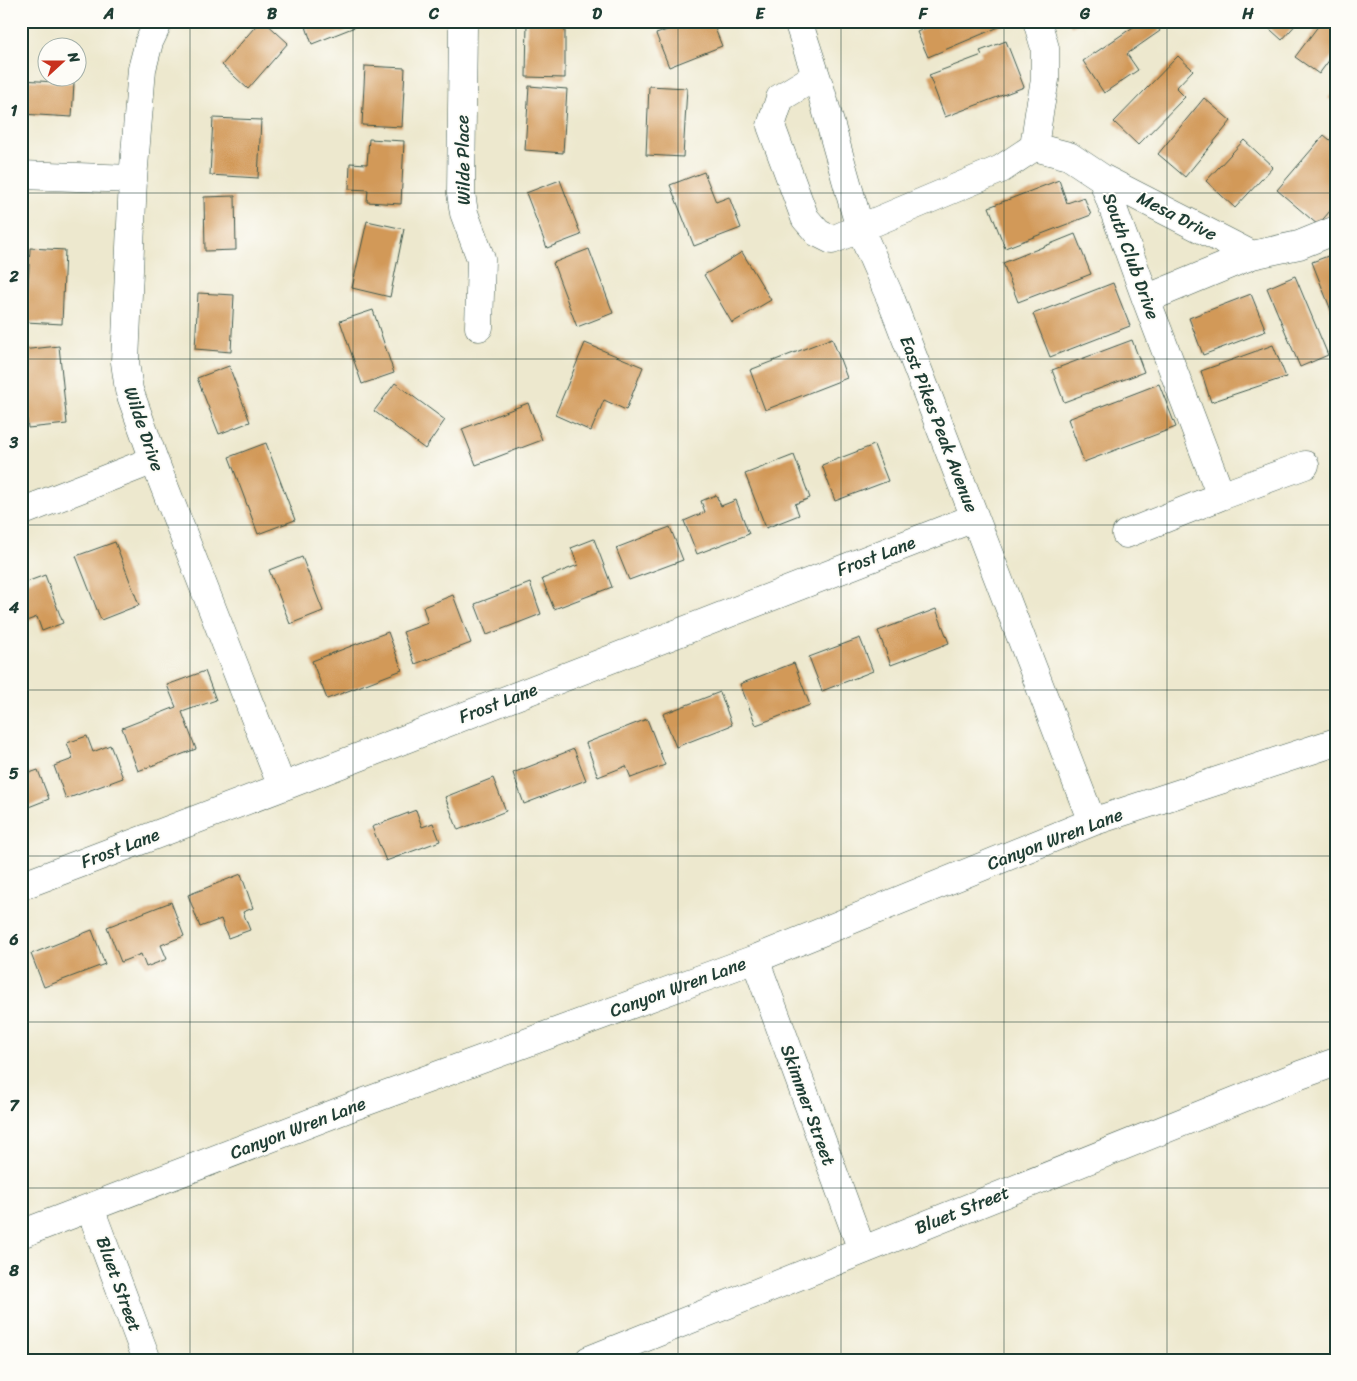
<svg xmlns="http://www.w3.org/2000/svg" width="1357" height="1381" viewBox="0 0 1357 1381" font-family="Sriracha,sans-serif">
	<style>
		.building { fill: #d29959 }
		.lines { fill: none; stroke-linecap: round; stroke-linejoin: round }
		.minor-casing { stroke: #3e574b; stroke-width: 29 }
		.minor { stroke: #fff; stroke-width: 28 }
		.grid { fill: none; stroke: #1f3d34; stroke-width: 1; stroke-opacity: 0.55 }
		.labels { text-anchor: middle; stroke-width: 4; stroke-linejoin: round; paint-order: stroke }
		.street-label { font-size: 18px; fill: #1f3d34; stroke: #fdfcf7 }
		.neatline { fill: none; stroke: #1f3d34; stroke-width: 2 }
		.grid-label { font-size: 16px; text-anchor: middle; font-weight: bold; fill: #1f3d34 }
	</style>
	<rect width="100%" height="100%" fill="#fdfcf7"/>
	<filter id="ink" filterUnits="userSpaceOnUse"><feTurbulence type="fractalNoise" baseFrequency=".02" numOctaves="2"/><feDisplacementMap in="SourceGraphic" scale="10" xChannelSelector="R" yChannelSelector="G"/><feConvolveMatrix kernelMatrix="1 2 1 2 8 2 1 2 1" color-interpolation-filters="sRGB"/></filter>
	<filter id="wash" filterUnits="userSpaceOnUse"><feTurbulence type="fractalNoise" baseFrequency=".0096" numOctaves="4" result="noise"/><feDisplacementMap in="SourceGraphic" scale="20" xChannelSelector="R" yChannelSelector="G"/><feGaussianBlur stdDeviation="1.12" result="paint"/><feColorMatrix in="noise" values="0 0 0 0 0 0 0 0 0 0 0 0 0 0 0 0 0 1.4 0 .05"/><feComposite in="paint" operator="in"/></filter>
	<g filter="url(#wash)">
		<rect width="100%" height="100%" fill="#ede8ce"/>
		<g id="blocks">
			<!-- building -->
			<path class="building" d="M 260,21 L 264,21 L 288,43 L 248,89 L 222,65 Z
				M 304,21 L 370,21 L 312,44 Z
				M 527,21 L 565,21 L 565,78 L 526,77 Z
				M 667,21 L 712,21 L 722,46 L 669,67 L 656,34 L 670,29 Z
				M 941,21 L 1013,21 L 928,57 L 917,32 Z
				M 1069,21 L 1085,21 L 1071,27 Z
				M 1142,21 L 1154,21 L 1160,31 L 1127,54 L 1138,70 L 1104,93 L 1083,61 Z
				M 1261,21 L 1299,21 L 1282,40 Z
				M 1322,21 L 1336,21 L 1336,51 L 1319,74 L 1295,57 Z
				M 1006,41 L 1024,87 L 945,117 L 929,75 L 982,55 L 980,51 Z
				M 1178,56 L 1193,70 L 1176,88 L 1185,97 L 1138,145 L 1114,122 Z
				M 365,66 L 405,68 L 402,127 L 362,125 Z
				M 21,80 L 74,83 L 72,117 L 21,114 Z
				M 529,86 L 567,89 L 563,153 L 525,150 Z
				M 649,86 L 687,88 L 683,157 L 646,155 Z
				M 1336,89 L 1336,104 L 1328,98 Z
				M 1204,98 L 1231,121 L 1185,177 L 1158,154 Z
				M 213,118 L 261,120 L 258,178 L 210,175 Z
				M 1324,135 L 1336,145 L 1336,204 L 1318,225 L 1277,190 Z
				M 369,139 L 404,141 L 401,204 L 367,202 L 368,190 L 349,189 L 350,163 L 367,164 Z
				M 1244,140 L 1273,167 L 1235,208 L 1206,181 Z
				M 704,172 L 716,202 L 729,197 L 741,228 L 694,246 L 670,185 Z
				M 560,180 L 581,235 L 547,248 L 526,193 Z
				M 1059,180 L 1067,203 L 1084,197 L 1091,215 L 1005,248 L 989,207 Z
				M 235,196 L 236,250 L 205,251 L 204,197 Z
				M 367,221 L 404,229 L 390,297 L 352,288 Z
				M 1075,234 L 1091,274 L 1018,302 L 1003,263 Z
				M 30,248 L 65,250 L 62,324 L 26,322 Z
				M 589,249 L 613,313 L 577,327 L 553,263 Z
				M 742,252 L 771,300 L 732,323 L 704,275 Z
				M 1336,253 L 1336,323 L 1312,262 Z
				M 1295,276 L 1328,355 L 1300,367 L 1267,288 Z
				M 1113,283 L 1130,326 L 1050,357 L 1033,314 Z
				M 198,293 L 234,295 L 231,352 L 195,349 Z
				M 1251,294 L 1266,331 L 1203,355 L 1189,318 Z
				M 373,310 L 394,373 L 362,384 L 340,321 Z
				M 832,338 L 847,378 L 765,410 L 750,370 Z
				M 1132,340 L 1144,372 L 1064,402 L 1052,370 Z
				M 585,343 L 643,367 L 626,410 L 604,400 L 591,431 L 555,415 Z
				M 1273,345 L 1286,377 L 1211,402 L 1201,371 Z
				M 59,346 L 67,424 L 28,428 L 21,370 L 21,350 Z
				M 229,366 L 250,422 L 219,434 L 197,378 Z
				M 395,383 L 445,420 L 425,449 L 374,411 Z
				M 1159,384 L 1176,427 L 1084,462 L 1068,419 Z
				M 528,403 L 542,440 L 476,465 L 462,429 Z
				M 266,443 L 295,520 L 258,534 L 229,457 Z
				M 874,445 L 888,481 L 835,501 L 822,465 Z
				M 794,455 L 810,498 L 795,504 L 799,515 L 766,528 L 745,474 Z
				M 716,495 L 721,506 L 736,500 L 749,534 L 697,554 L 684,521 L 705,512 L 701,501 Z
				M 670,527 L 683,560 L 629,580 L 616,548 Z
				M 594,539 L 612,587 L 554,609 L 542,579 L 578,565 L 571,548 Z
				M 115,542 L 139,605 L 101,620 L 76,556 Z
				M 302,557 L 323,611 L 290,624 L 269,570 Z
				M 45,575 L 63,623 L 42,631 L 37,617 L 21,623 L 21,584 Z
				M 530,583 L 541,614 L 487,635 L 475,604 Z
				M 453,595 L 471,643 L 415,664 L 403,632 L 428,623 L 423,607 Z
				M 936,609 L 949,643 L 891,665 L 878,631 Z
				M 388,632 L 402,670 L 327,699 L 312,661 Z
				M 860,638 L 873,671 L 822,691 L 809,657 Z
				M 794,663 L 810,705 L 756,725 L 740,684 Z
				M 205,671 L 216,700 L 182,712 L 196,749 L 138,771 L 122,728 L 176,707 L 167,685 Z
				M 720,692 L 732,725 L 676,747 L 663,714 Z
				M 647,719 L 665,765 L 631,778 L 626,766 L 598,777 L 586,743 Z
				M 87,736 L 93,752 L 110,745 L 123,778 L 66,799 L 54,766 L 73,759 L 67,743 Z
				M 574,749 L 586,780 L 524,804 L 513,773 Z
				M 38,770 L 49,799 L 21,810 L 21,776 Z
				M 493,778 L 506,811 L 458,830 L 445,797 Z
				M 416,810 L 422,827 L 433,823 L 440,841 L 386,861 L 372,827 Z
				M 241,874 L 253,908 L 243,912 L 250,930 L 228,938 L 221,919 L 200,927 L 188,895 Z
				M 171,902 L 184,936 L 161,945 L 167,959 L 146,967 L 141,954 L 121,962 L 107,927 Z
				M 92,930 L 105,964 L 44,987 L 31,954 Z
				M 21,984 L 26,995 L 21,997 Z"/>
		</g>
	</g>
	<g filter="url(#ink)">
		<use href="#blocks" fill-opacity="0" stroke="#3e574b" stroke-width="1"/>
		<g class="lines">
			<!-- minor casing -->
			<g class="minor-casing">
				<path id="minor" d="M 159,21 L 149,42 L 142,69 L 133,179 L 125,362 L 129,390 L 154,460 L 282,787
					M 462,21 L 463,26 L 461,193 L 464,213 L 481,259 L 479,327
					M 798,21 L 821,91 L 860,229 L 890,297 L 1092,822
					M 1037,21 L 1045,48 L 1045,80 L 1039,113 L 1034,147 L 1069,156 L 1102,178 L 1146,299 L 1221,496
					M 816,76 L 780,98 L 771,126 L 805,218 L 818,233 L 832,240 L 1001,169 L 1034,147
					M 21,175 L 133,179
					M 1102,178 L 1252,255
					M 1146,299 L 1252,255 L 1299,245 L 1336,230
					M 21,512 L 154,460
					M 1126,534 L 1221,496 L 1305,465
					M 21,886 L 282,787 L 974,518
					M 755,959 L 862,1250
					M 90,1208 L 147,1360
					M 21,1234 L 354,1106 L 755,959 L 1092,822 L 1336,742
					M 589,1360 L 1300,1075 L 1336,1062"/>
			</g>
			<!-- minor -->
			<use href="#minor" class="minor"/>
		</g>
	</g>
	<!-- grid -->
	<path class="grid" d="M 190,21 L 190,1360M 353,21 L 353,1360M 516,21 L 516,1360M 678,21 L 678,1360M 841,21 L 841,1360M 1004,21 L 1004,1360M 1167,21 L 1167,1360M 21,193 L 1336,193M 21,359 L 1336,359M 21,525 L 1336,525M 21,690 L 1336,690M 21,856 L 1336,856M 21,1022 L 1336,1022M 21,1188 L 1336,1188"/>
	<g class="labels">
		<!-- street labels -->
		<g class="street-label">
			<text transform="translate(463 160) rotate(-91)" y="6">Wilde Place</text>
			<text transform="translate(1177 216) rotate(27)" y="6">Mesa Drive</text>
			<text transform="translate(1131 256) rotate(70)" y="6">South Club Drive</text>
			<text transform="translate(939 424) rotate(69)" y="6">East Pikes Peak Avenue</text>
			<text transform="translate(144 429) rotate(71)" y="6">Wilde Drive</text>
			<text transform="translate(876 556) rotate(-21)" y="6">Frost Lane</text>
			<text transform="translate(498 703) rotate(-21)" y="6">Frost Lane</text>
			<text transform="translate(1055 839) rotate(-21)" y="6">Canyon Wren Lane</text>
			<text transform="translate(120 848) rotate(-21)" y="6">Frost Lane</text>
			<text transform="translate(678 987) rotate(-20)" y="6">Canyon Wren Lane</text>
			<text transform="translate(808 1105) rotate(70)" y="6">Skimmer Street</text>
			<text transform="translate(298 1128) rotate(-21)" y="6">Canyon Wren Lane</text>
			<text transform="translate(962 1210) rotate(-22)" y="6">Bluet Street</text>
			<text transform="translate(119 1284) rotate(70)" y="6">Bluet Street</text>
		</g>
	</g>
	<!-- margin -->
	<rect width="1357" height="1381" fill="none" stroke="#fdfcf7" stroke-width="55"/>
	<!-- north arrow -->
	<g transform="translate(62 62) rotate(69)"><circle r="24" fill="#fdfcf7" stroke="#a4b0a9"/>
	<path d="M0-4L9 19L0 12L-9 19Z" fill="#c8321e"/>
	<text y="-8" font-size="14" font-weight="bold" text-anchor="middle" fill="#1f3d34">N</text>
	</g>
	<rect x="28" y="28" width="1302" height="1326" class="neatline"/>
	<g class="grid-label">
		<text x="109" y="19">A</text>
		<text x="272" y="19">B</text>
		<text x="434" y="19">C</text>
		<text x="597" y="19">D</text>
		<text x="760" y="19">E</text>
		<text x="923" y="19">F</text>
		<text x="1085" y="19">G</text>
		<text x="1248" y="19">H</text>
		<text x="14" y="116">1</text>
		<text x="14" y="282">2</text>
		<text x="14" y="448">3</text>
		<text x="14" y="613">4</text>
		<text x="14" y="779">5</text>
		<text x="14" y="945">6</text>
		<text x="14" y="1111">7</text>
		<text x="14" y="1276">8</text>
	</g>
</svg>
